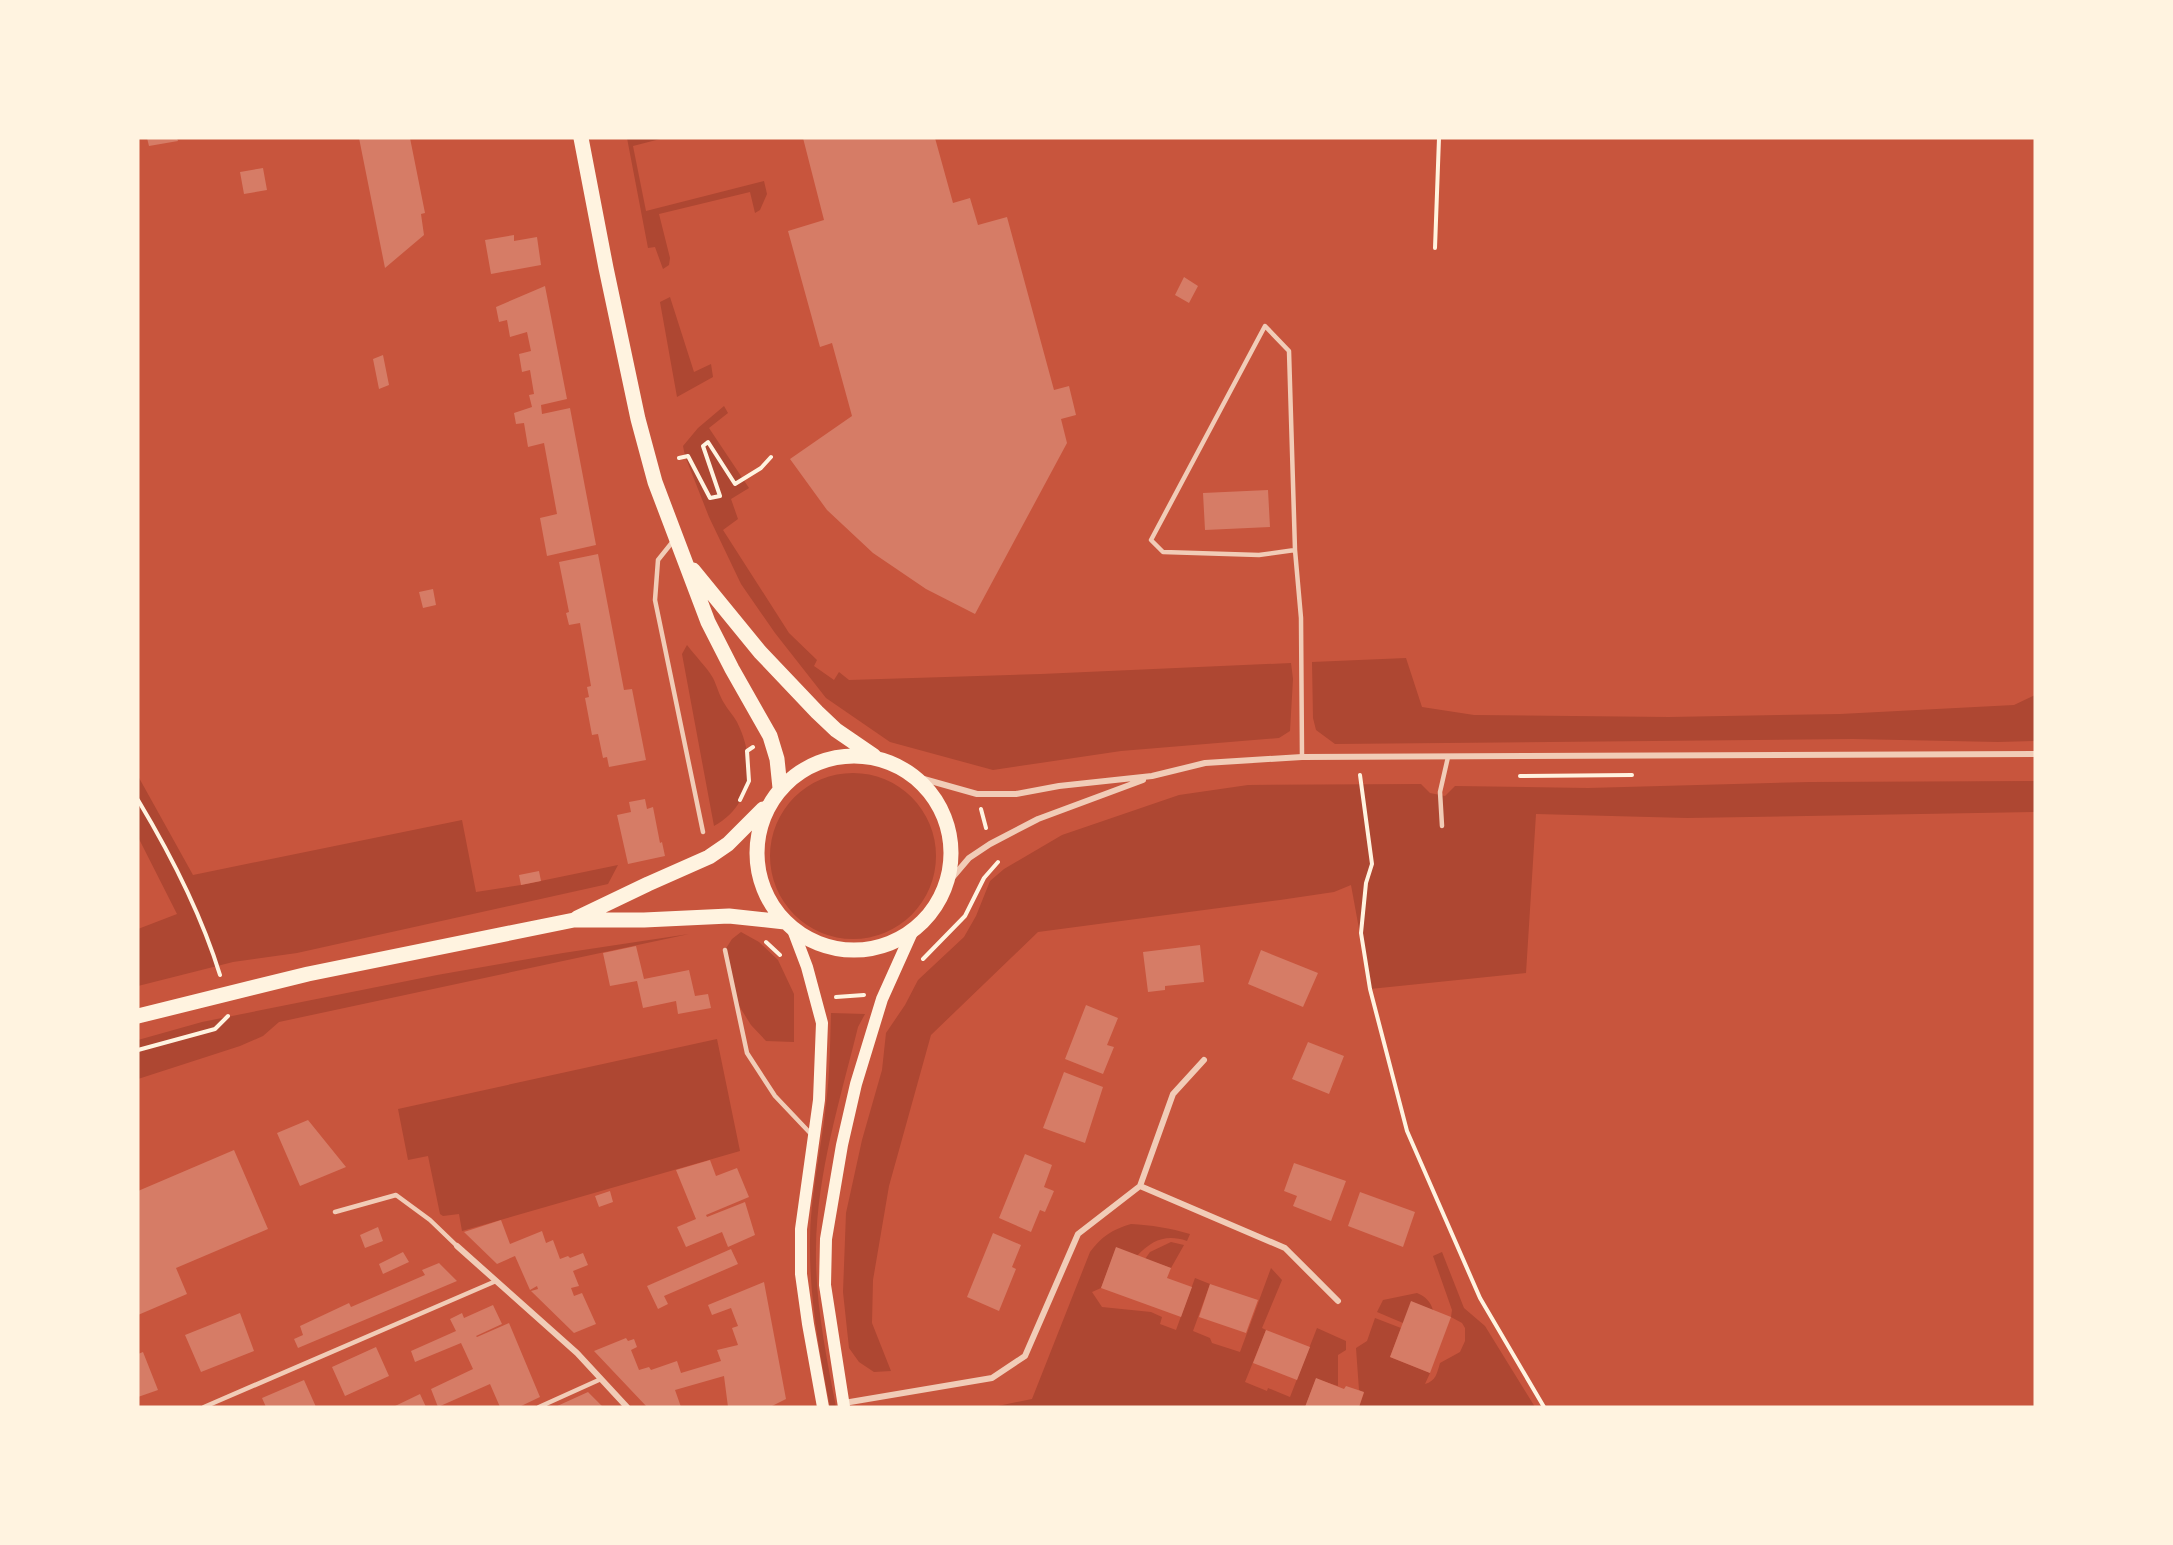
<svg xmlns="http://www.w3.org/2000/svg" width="2173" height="1545" viewBox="0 0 2173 1545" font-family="'PT Sans',sans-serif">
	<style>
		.green { fill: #ae4732 }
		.building { fill: #d67c66 }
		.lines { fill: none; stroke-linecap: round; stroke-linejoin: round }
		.path { stroke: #fff3e0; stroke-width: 4 }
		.service { stroke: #f1ccb7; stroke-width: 4.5 }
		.minor { stroke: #f1ccb7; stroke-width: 6 }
		.secondary { stroke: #fff3e0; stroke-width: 12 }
		.primary { stroke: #fff3e0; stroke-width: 15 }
	</style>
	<rect width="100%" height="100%" fill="#c8553d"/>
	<!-- green -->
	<path class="green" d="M 627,138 L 664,138 L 633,146 L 646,211 L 764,181 L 767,194 L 760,210 L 755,213 L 750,192 L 659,214 L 670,258 L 669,265 L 663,269 L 655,247 L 648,248 Z
		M 670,297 L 694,372 L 711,364 L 713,377 L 677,397 L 660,302 Z
		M 724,406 L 728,413 L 709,428 L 749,488 L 731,499 L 738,519 L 723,530 L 789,633 L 817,660 L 814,666 L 834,680 L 839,672 L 849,680 L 1041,674 L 1291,663 L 1293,679 L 1290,731 L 1279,738 L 1121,751 L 993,770 L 890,742 L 826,698 L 775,633 L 741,584 L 709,517 L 685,456 L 683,446 L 698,428 Z
		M 687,645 C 695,656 706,666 713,678 C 717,686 719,695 724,703 C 728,710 733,715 737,722 C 756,760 753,805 714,826 L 682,654 Z
		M 1406,658 L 1422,707 L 1474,715 L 1669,717 L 1840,714 L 2014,705 L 2035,695 L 2035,741 L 1998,742 L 1853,739 L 1335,744 L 1316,730 L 1313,718 L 1312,662 Z
		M770 856a83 83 0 1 1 166 0a83 83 0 1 1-166 0Z
		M 138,776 L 193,875 L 462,820 L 476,892 L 521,885 L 618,865 L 608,884 L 297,953 L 233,962 L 138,986 L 138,929 L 177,914 L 138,837 Z
		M 2035,781 L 2035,812 L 1687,818 L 1536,814 L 1526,973 L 1370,989 L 1351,885 L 1334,892 L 1280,900 L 1038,932 L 931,1035 L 889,1186 L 873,1280 L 872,1323 L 891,1371 L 874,1372 L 859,1362 L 849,1348 L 843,1292 L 846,1213 L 862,1140 L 882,1070 L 886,1033 L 905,1005 L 918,980 L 964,937 L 976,916 L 990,881 L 1004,869 L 1062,835 L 1179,795 L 1248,785 L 1421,784 L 1430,793 L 1445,796 L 1455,786 L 1588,788 L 1810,782 Z
		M 741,932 L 759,942 L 778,960 L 794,994 L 794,1042 L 766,1041 L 751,1025 L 736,1001 L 725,950 L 732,939 Z
		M 689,934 L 279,1022 L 263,1036 L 240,1046 L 138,1079 L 138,1040 L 202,1022 L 437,975 L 563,953 Z
		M 831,1013 L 865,1014 L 858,1027 C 840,1100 817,1173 816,1248 C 815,1301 826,1355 836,1407 L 830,1407 C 820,1355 810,1302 810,1249 C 809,1200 821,1152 826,1104 C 830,1074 830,1044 831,1013 Z
		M 717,1039 L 740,1151 L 462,1231 L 459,1214 L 443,1216 L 440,1214 L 428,1156 L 408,1160 L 398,1109 Z
		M 1131,1224 C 1151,1225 1170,1228 1190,1234 L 1187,1241 C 1166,1234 1152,1240 1137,1256 L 1116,1248 L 1101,1288 L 1092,1292 L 1102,1307 L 1151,1312 L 1162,1317 L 1160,1324 L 1176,1330 L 1195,1278 L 1210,1284 L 1193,1331 L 1210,1338 L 1212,1343 L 1240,1352 L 1271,1268 L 1282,1280 L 1262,1328 L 1266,1330 L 1245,1382 L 1267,1391 L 1268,1388 L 1290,1397 L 1317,1328 L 1346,1341 L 1346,1350 L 1338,1355 L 1338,1386 L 1316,1379 L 1305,1407 L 993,1407 L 1032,1399 L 1090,1252 C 1101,1237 1113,1229 1131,1224 Z
		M 1171,1242 L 1184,1245 L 1171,1268 L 1145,1259 L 1150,1252 Z
		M 1442,1252 L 1464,1308 L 1485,1326 L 1535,1407 L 1359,1407 L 1364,1393 L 1359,1390 L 1356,1348 L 1367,1341 L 1375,1318 L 1401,1328 L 1390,1357 L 1430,1373 L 1425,1384 C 1436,1381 1437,1373 1440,1363 L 1460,1352 L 1465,1341 L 1465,1328 L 1462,1323 L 1451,1317 L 1452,1310 L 1433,1256 Z
		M 1417,1293 C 1426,1297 1430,1301 1433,1310 L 1403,1323 L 1377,1312 L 1383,1300 Z"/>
	<!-- building -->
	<path class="building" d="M 147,138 L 177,138 L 178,141 L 149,146 Z
		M 359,138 L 410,138 L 425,213 L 421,214 L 424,235 L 385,268 Z
		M 803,138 L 935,138 L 953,203 L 970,198 L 978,225 L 1007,217 L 1054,390 L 1069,386 L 1076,415 L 1061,419 L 1067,443 L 975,614 L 926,589 L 873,553 L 827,510 L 790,459 L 852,416 L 832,343 L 820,347 L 788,231 L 824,220 Z
		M 263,168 L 267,190 L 244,194 L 240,172 Z
		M 514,235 L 514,241 L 537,237 L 541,265 L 491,274 L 485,240 Z
		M 1184,277 L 1198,286 L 1189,303 L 1175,295 Z
		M 545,286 L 567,399 L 541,405 L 542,414 L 570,408 L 596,545 L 547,556 L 540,518 L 557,514 L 544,443 L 528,447 L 524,423 L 516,424 L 514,413 L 532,407 L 529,395 L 534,394 L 530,370 L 522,372 L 519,354 L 531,351 L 527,332 L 510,337 L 507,320 L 499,322 L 496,307 Z
		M 383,355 L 389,385 L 379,389 L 373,359 Z
		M 1268,490 L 1270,527 L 1205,530 L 1203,493 Z
		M 598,554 L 624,690 L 632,689 L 646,760 L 609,767 L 607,757 L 603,758 L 598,734 L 592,735 L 585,698 L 589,697 L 587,687 L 591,686 L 580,623 L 569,625 L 566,613 L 569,612 L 559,562 Z
		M 433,589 L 436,605 L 423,608 L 419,592 Z
		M 645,799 L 647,809 L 653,807 L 660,843 L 662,842 L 665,856 L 628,864 L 617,815 L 631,812 L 629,802 Z
		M 539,871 L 541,881 L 521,885 L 519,875 Z
		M 1200,945 L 1204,982 L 1165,986 L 1165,990 L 1148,992 L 1143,952 Z
		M 636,946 L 644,979 L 689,970 L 695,996 L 708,994 L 711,1008 L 678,1014 L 676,1001 L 643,1008 L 637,981 L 610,986 L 603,953 Z
		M 1261,950 L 1318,973 L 1303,1007 L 1248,984 Z
		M 1086,1005 L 1118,1018 L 1107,1045 L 1114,1047 L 1103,1074 L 1065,1059 Z
		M 1308,1042 L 1344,1056 L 1329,1094 L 1292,1079 Z
		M 1064,1072 L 1103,1087 L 1085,1143 L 1043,1128 Z
		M 308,1120 L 346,1167 L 300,1186 L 277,1133 Z
		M 234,1150 L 268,1229 L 176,1268 L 187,1294 L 138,1315 L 138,1191 Z
		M 1025,1154 L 1052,1165 L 1044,1187 L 1054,1191 L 1045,1212 L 1040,1210 L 1031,1232 L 999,1218 Z
		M 710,1160 L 716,1176 L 737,1168 L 749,1197 L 706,1215 L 707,1217 L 745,1202 L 755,1235 L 728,1247 L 722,1232 L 686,1247 L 677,1227 L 696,1219 L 676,1170 Z
		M 1294,1163 L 1346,1181 L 1331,1221 L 1293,1206 L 1297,1196 L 1284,1191 Z
		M 610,1191 L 613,1202 L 599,1207 L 595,1196 Z
		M 1360,1192 L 1415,1212 L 1403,1247 L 1348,1226 Z
		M 501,1220 L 510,1244 L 542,1231 L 546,1243 L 553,1240 L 560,1259 L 568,1256 L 570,1258 L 583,1253 L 588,1265 L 573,1271 L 579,1286 L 571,1288 L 574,1296 L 582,1293 L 596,1324 L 574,1333 L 531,1291 L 538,1289 L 537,1286 L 530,1290 L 515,1256 L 497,1264 L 464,1232 Z
		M 378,1227 L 383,1241 L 365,1248 L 360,1235 Z
		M 993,1233 L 1021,1245 L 1012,1267 L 1016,1269 L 999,1311 L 967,1297 Z
		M 1116,1247 L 1171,1268 L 1167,1278 L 1192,1287 L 1181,1317 L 1101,1288 Z
		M 731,1249 L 738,1264 L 664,1296 L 668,1304 L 658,1309 L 647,1286 Z
		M 403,1252 L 409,1262 L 383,1274 L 379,1264 Z
		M 439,1263 L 457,1281 L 298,1348 L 294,1339 L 303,1335 L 300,1326 L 349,1303 L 351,1307 L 425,1275 L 422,1270 Z
		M 764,1282 L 786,1399 L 770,1407 L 728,1407 L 724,1376 L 675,1390 L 681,1407 L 647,1407 L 594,1351 L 626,1338 L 628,1341 L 634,1339 L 637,1347 L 631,1350 L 639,1370 L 649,1367 L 651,1370 L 677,1361 L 681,1373 L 721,1361 L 717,1350 L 738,1345 L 732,1328 L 738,1326 L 731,1308 L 712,1315 L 708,1305 Z
		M 1210,1284 L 1258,1300 L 1246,1333 L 1199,1317 Z
		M 1411,1301 L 1451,1317 L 1430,1373 L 1390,1357 Z
		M 493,1305 L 502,1324 L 476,1336 L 477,1337 L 509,1323 L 540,1397 L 519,1407 L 500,1407 L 490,1384 L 438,1407 L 431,1389 L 473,1369 L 461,1343 L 415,1362 L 411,1351 L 456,1331 L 450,1319 L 462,1313 L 464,1318 Z
		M 240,1313 L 254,1351 L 201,1372 L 185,1335 Z
		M 1266,1330 L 1310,1347 L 1297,1380 L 1253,1363 Z
		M 376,1347 L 389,1376 L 345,1396 L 332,1367 Z
		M 143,1352 L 158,1390 L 138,1397 L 138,1354 Z
		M 1316,1378 L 1344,1389 L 1346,1386 L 1364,1392 L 1359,1407 L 1305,1407 Z
		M 304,1380 L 316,1407 L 266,1407 L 262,1398 Z
		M 588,1392 L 603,1407 L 555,1407 Z
		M 420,1394 L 426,1407 L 393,1407 Z"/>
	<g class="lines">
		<!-- path -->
		<path class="path" d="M 1435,248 L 1439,138
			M 679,458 L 688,456 L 710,498 L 720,496 L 703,446 L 708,442 L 735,484 L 761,468 L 771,457
			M 1360,775 L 1372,864 L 1366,883 L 1361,933 L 1370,989 L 1407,1131 L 1480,1298 L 1544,1407
			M 1520,776 L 1632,775
			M 138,800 C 171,855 201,913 220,975
			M 740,800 L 749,781 L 747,751 L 753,747
			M 981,809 L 986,828
			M 766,942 L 780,955
			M 923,959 L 965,916 L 984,878 L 998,862
			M 836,997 L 864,995
			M 138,1050 L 215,1029 L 228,1016"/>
		<!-- service -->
		<path class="service" d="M 1265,326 L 1289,351 L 1295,550 L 1259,555 L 1163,552 L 1151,540 Z
			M 674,540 L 658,560 L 655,600 L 703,832
			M 1295,550 L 1301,618 L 1302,757
			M 1442,826 L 1440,792 L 1448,757
			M 725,950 L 747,1053 L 775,1096 L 811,1134
			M 335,1212 L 396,1195 L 430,1220 L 457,1246
			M 204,1407 L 496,1281
			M 539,1407 L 601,1379"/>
		<!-- minor -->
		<path class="minor" d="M 913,776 L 977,794 L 1016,794 L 1059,786 L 1152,776 L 1205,763 L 1302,757 L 2035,754
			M 946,885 L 969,858 L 990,844 L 1038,819 L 1143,780
			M 1140,1186 L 1285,1248 L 1338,1301
			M 457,1246 L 577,1353 L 627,1407
			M 844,1403 L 992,1378 L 1025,1356 L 1078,1234 L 1140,1186 L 1173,1094 L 1204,1060"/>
		<!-- secondary -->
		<path class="secondary" d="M 793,930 L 807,967 L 822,1023 L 819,1100 L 801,1229 L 801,1274 L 808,1324 L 823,1407
			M 844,1407 L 825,1285 L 826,1239 L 842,1145 L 856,1084 L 882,999 L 913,930"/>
		<!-- primary -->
		<path class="primary" d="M 581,138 L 606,268 L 638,419 L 655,482 L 708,622 L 732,669 L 770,736 L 777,759 L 780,788
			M 693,570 L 760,652 L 817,712 L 836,730 L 874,756
			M757 853a97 97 0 1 1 194 0a97 97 0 1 1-194 0Z
			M 577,918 L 648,884 L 709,857 L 728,844 L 763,809
			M 138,1016 L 308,974 L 574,920 L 644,920 L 729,916 L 785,922"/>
	</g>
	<!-- border -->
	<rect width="2173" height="1545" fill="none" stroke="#fff3e0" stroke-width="279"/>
</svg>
